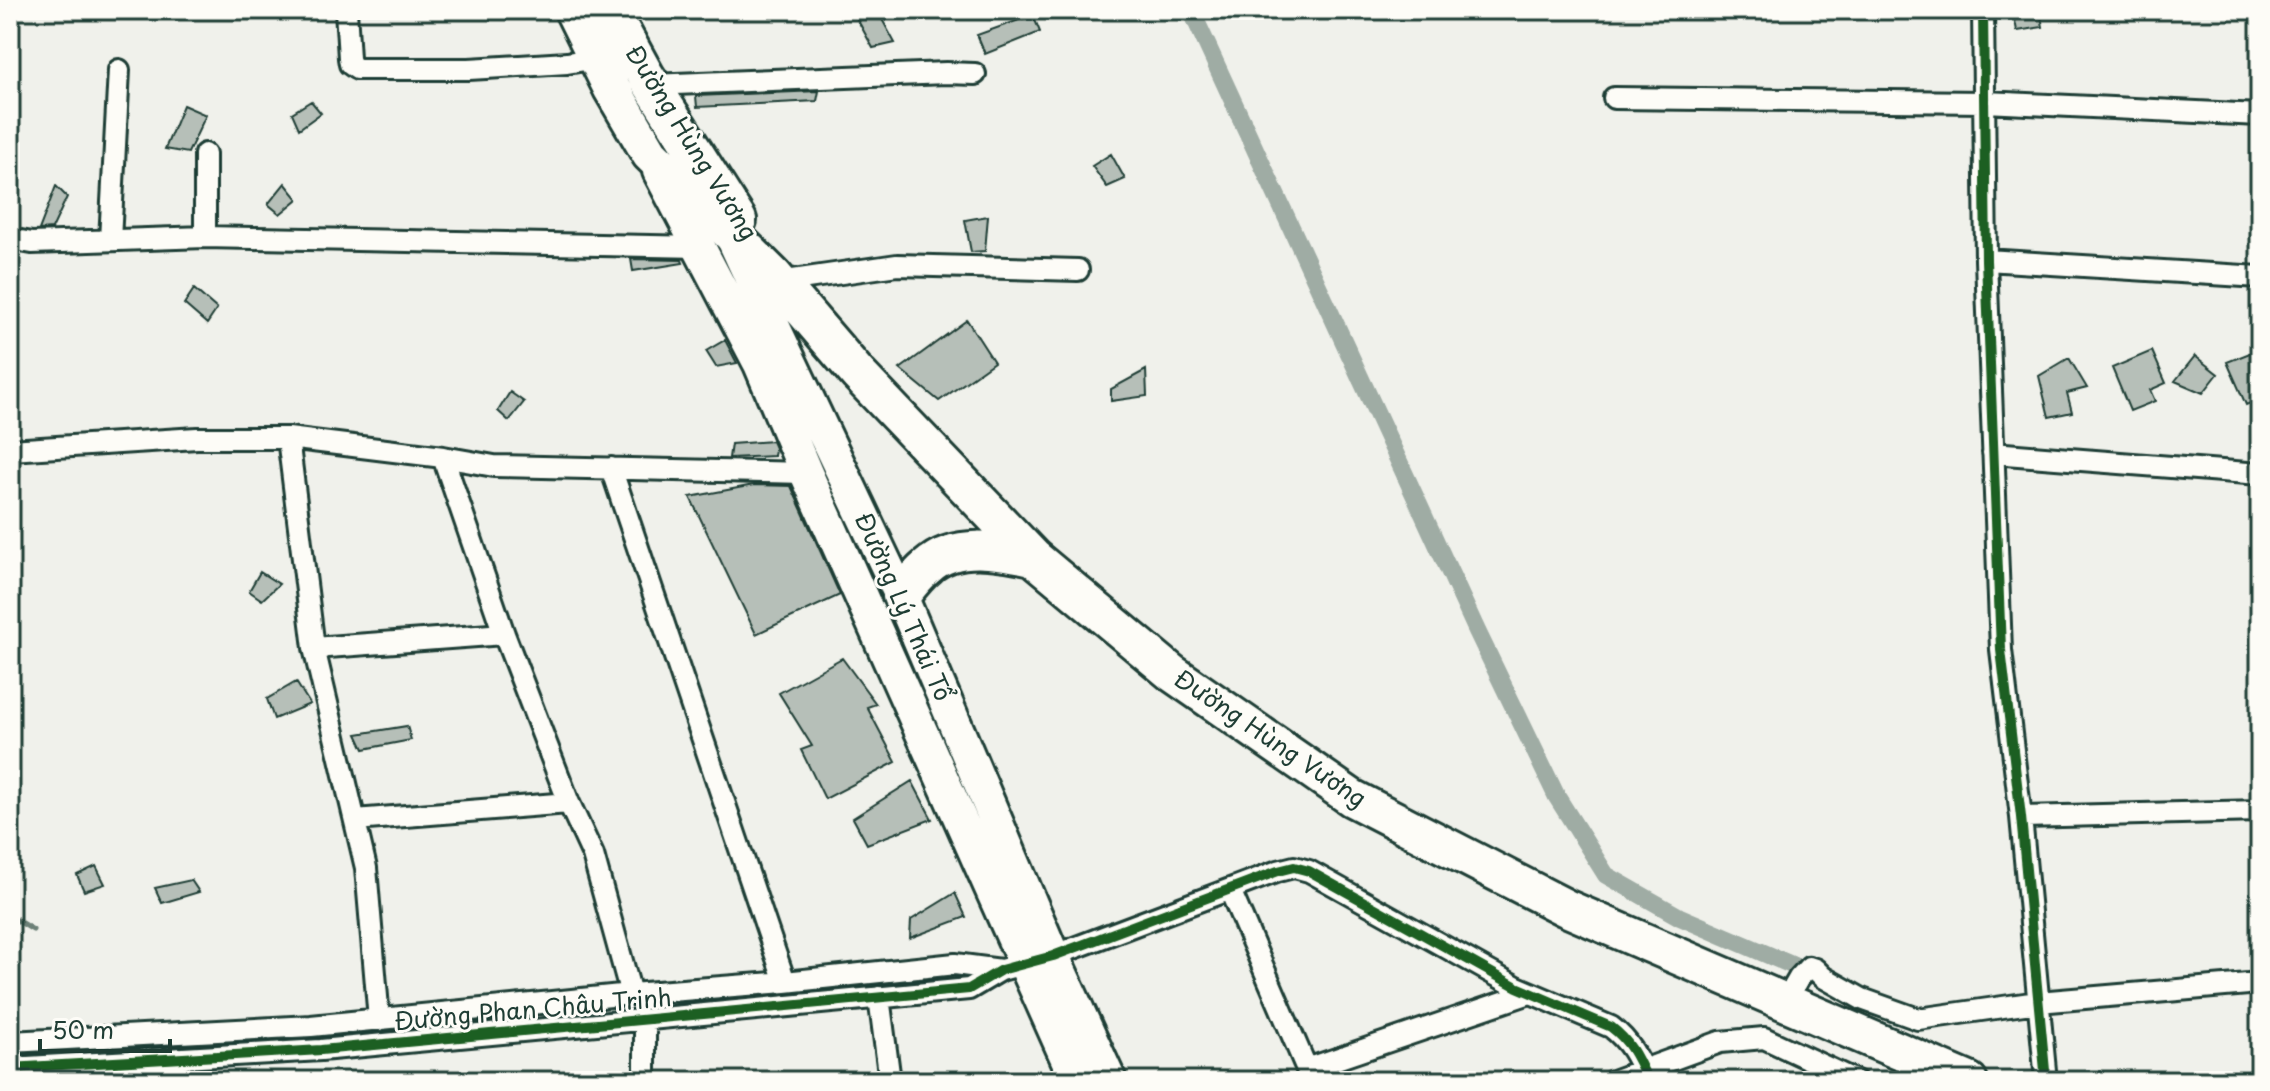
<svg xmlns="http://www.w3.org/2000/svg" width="2270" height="1091" viewBox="0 0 2270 1091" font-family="'Playpen Sans',sans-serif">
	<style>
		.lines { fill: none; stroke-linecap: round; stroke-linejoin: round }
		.stream { stroke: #6c8077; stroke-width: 5 }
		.canal { stroke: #9faca4; stroke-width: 18 }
		.building { fill: #b6bfb8; stroke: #1f3d34; stroke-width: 2 }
		.street-casing { stroke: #1f3d34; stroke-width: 26 }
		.primary-casing { stroke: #1f3d34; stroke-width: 38 }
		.highway-casing { stroke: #1f3d34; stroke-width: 42 }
		.street { stroke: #fdfcf7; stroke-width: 20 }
		.primary { stroke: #fdfcf7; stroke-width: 32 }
		.highway { stroke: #fdfcf7; stroke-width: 36 }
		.cycleway-casing { stroke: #fdfcf7; stroke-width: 15 }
		.cycleway { stroke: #1b5e20; stroke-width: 10 }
		.labels { text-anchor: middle; stroke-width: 6; stroke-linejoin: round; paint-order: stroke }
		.street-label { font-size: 24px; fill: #1f3d34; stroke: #fdfcf7 }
	</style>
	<rect width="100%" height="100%" fill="#f0f1eb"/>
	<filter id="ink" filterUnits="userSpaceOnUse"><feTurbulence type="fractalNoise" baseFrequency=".0125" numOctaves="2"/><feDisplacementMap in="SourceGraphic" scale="16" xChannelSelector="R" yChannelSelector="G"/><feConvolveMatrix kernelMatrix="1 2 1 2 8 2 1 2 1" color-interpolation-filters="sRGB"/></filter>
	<g filter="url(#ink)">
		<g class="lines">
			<!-- stream -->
			<path class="stream" d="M 10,916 L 33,930"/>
			<!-- canal -->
			<path class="canal" d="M 1191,10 L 1477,631 L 1557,797 L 1606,875 L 1680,917 L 1815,975"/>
		</g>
		<!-- building -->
		<path class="building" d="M 868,10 L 877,10 L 895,43 L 873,48 L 856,17 Z
			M 2013,10 L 2040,10 L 2043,27 L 2017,31 Z
			M 1033,15 L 1040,32 L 985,54 L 977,35 Z
			M 819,91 L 817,101 L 697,107 L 696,96 Z
			M 311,101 L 321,113 L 299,129 L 292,113 Z
			M 183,105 L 206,115 L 188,153 L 165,149 Z
			M 1111,154 L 1125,179 L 1107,187 L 1092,166 Z
			M 285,183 L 298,199 L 280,214 L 268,204 Z
			M 56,186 L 67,197 L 52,229 L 39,230 Z
			M 988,216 L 985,251 L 971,252 L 965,220 Z
			M 631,259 L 682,260 L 683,263 L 633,271 Z
			M 194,289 L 217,309 L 207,324 L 184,304 Z
			M 967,320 L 994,362 L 939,401 L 900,369 Z
			M 725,340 L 737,363 L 716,367 L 706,351 Z
			M 2260,349 L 2260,399 L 2246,405 L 2227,362 Z
			M 2152,351 L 2166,383 L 2150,390 L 2155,401 L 2130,411 L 2112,368 Z
			M 2195,356 L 2218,374 L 2203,393 L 2175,381 Z
			M 2069,358 L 2087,388 L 2067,393 L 2072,412 L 2049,417 L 2039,376 Z
			M 1146,370 L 1147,396 L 1111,401 L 1111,389 Z
			M 510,392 L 524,402 L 509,421 L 498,411 Z
			M 772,441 L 775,448 L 774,456 L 729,458 L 731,444 Z
			M 754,485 L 791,486 L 840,595 L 756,634 L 690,497 Z
			M 260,572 L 279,584 L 262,600 L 249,591 Z
			M 842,658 L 876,704 L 867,707 L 896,762 L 825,799 L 801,750 L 812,746 L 779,693 Z
			M 296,682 L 310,704 L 274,719 L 267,699 Z
			M 407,726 L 411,740 L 364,749 L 357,734 Z
			M 912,781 L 932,819 L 867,844 L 853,818 Z
			M 96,866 L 105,884 L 84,891 L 77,875 Z
			M 191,880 L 199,892 L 162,903 L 155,888 Z
			M 955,893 L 966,917 L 910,938 L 911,920 Z"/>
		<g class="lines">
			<!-- street casing -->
			<g class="street-casing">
				<path id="street" d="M 346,10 L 349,58 L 350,64 L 357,69 L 469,69 L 567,63 L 597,58
					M 1983,10 L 1986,260 L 2001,650 L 2021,817 L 2046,1081
					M 651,85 L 946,73 L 975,74
					M 1614,98 L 1985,102 L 2260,115
					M 205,237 L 205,154
					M 10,239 L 32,243 L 205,237 L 701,247
					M 110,240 L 119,70
					M 1986,260 L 2260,277
					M 779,282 L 897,265 L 1078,270
					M 288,438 L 314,648 L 366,868 L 379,1020
					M 10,450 L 197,438 L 288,438 L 443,457 L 494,466 L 806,473
					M 1993,453 L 2260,474
					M 443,457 L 504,634 L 569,803 L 593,855 L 631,994
					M 611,468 L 785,982
					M 314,648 L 504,634
					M 2021,817 L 2260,811
					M 355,820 L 569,803
					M 1230,890 L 1312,1081
					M 879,997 L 890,1081
					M 1785,1002 L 1799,978 L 1809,967 L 1815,969 L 1823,977 L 1862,999 L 1918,1019 L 2038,1002 L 2260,983
					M 10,1042 L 311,1026 L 631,994 L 785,982 L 955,964 L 1001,970
					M 10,1068 L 321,1050 L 969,989 L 1001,970 L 1053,956 L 1278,871 L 1294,867 L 1309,871 L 1517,987 L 1611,1027 C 1631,1042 1638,1059 1648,1081
					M 1307,1069 L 1530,993
					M 645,1081 L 645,1019
					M 1613,1081 L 1720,1042 L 1764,1038 L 1856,1081"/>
			</g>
			<!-- primary casing -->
			<g class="primary-casing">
				<path id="primary" d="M 659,171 L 760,364 L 806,473 L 1077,1081
					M 734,241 L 770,319 L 901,596 L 1053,956 L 1110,1081"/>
			</g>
			<!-- highway casing -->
			<g class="highway-casing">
				<path id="highway" d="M 573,10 L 612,89 L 650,154 L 773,275 L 858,374 L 1033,557 L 1172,673 L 1352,798 L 1566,908 L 1969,1081
					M 610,10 L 646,76 L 738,220
					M 901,596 C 909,586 917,575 927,567 C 955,541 999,550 1033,557"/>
			</g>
			<!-- street -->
			<use href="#street" class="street"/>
			<!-- primary -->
			<use href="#primary" class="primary"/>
			<!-- highway -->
			<use href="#highway" class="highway"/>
			<!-- cycleway casing -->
			<g class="cycleway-casing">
				<path id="cycleway" d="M 1983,10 L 1986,260 L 2001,650 L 2021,817 L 2046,1081
					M 10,1068 L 321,1050 L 969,989 L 1001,970 L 1053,956 L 1278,871 L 1294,867 L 1309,871 L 1517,987 L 1611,1027 C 1631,1042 1638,1059 1648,1081"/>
			</g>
			<!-- cycleway -->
			<use href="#cycleway" class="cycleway"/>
		</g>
	</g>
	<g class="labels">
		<!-- street labels -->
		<g class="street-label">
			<text transform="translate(691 143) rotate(58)" y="8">Đường Hùng Vương</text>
			<text transform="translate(903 607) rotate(66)" y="8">Đường Lý Thái Tổ</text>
			<text transform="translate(1270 739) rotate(34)" y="8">Đường Hùng Vương</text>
			<text transform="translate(533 1010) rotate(-5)" y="8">Đường Phan Châu Trinh</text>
		</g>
	</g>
	<!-- margin -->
	<rect width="2270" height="1091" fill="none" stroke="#fdfcf7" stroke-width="40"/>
	<rect x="20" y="20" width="2230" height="1051" fill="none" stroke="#1f3d34" stroke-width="3" filter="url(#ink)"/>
	<!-- scale -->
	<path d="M40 1039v12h130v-12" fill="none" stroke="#1f3d34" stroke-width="4"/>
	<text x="52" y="1039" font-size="24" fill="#1f3d34" stroke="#fdfcf7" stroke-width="6" paint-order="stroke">50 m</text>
</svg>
